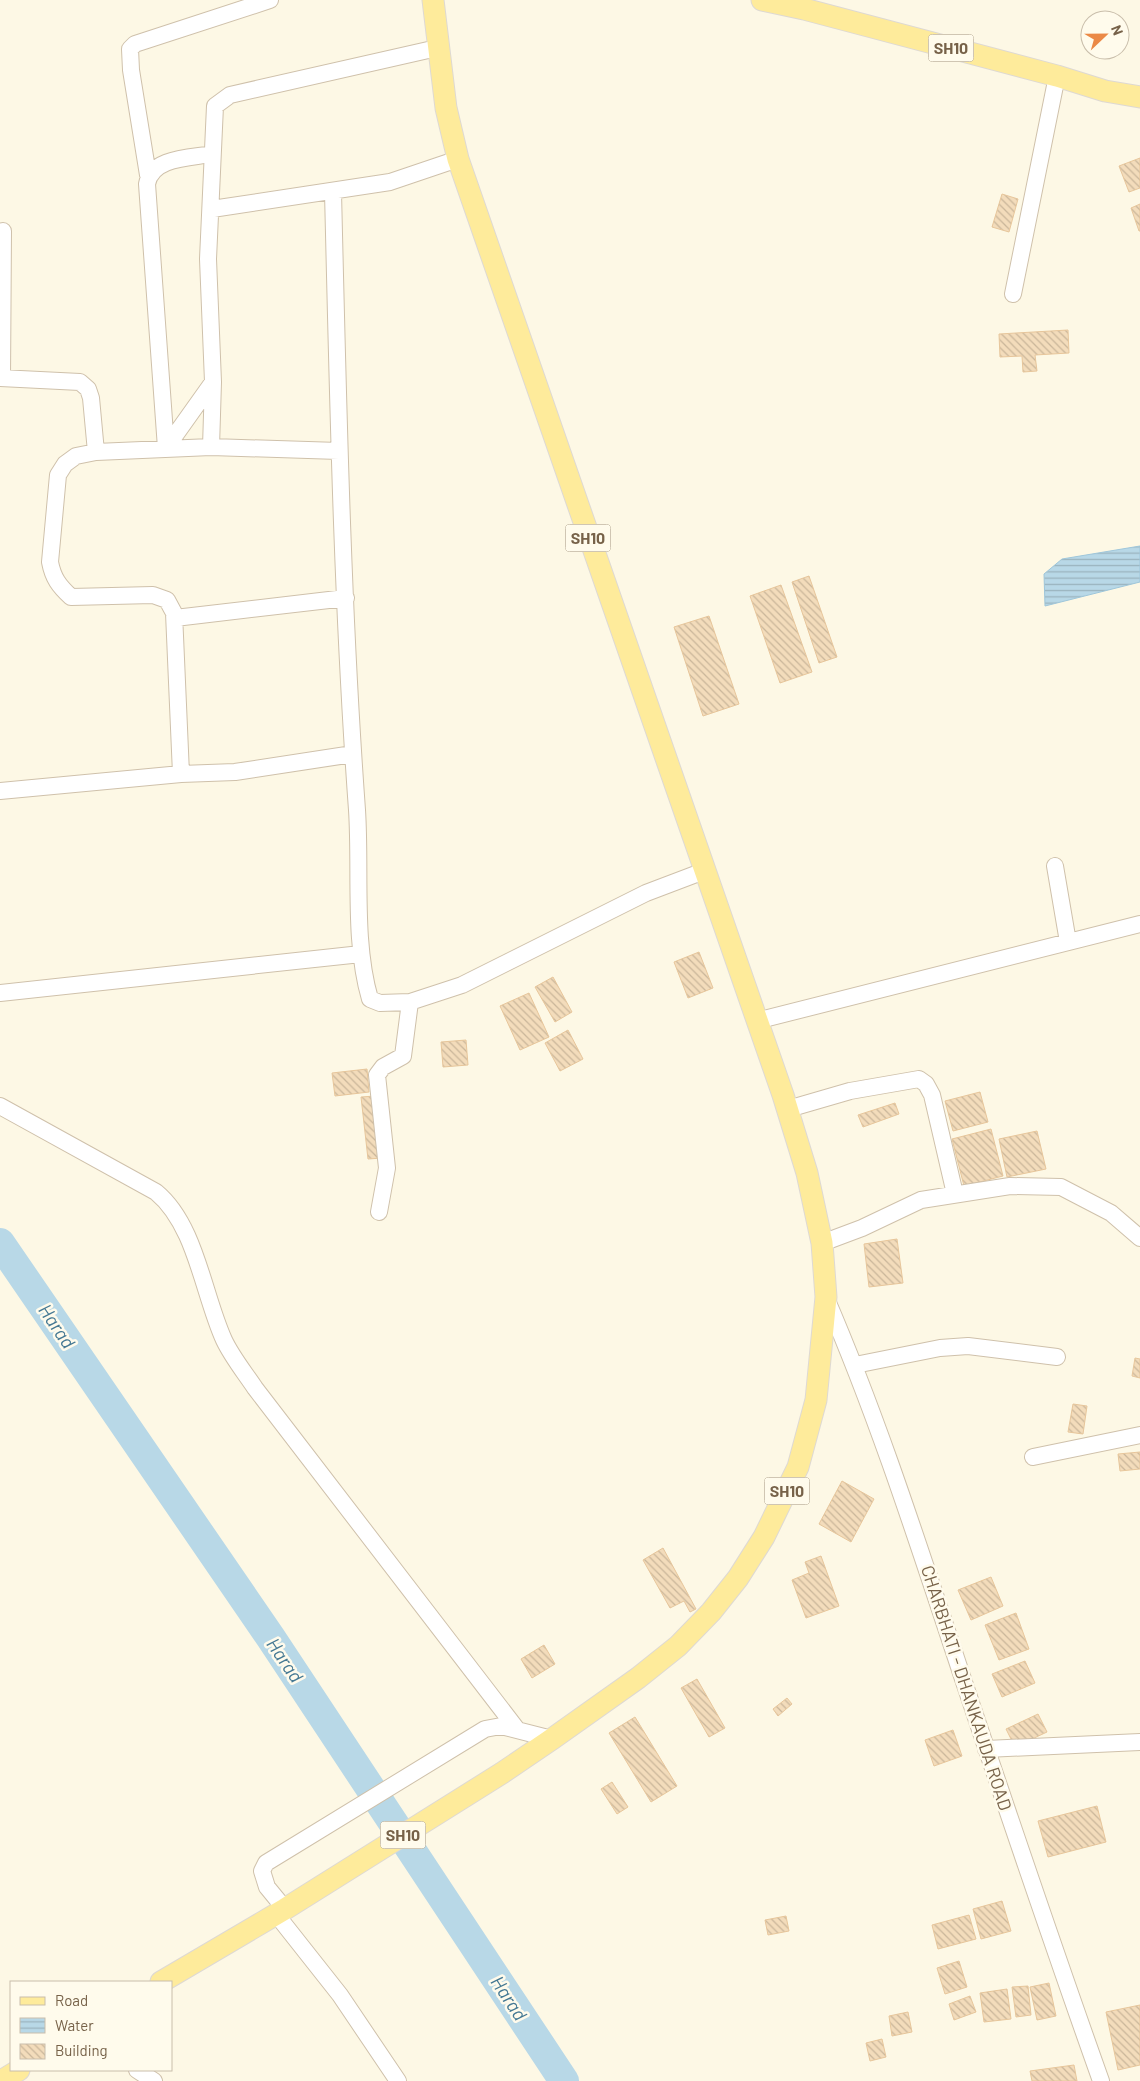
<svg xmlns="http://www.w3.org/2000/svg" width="1140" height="2081" viewBox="0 0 1140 2081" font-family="Barlow,sans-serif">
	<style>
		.water { fill: url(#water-rules); stroke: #9ec6da }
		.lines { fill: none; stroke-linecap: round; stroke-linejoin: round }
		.river { stroke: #b8d8e7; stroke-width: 30 }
		.building { fill: url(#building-back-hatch); stroke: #e7c69b }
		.minor-casing { stroke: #cfc1ab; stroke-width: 18 }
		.major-casing { stroke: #ded9d3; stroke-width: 23 }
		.minor { stroke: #fff; stroke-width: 16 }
		.major { stroke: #feeb9b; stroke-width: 21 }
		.labels { text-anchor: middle; stroke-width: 5; stroke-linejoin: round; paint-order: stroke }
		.shield { fill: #fffbec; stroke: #a0907a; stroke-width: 1 }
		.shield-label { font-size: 16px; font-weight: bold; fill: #776249 }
		.street-label { font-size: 18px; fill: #776249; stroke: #fffbec }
		.water-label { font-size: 19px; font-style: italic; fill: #447893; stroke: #fffbec }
	</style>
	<defs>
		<pattern id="water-rules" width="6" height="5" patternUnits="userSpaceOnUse" patternTransform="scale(1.25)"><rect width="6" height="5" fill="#b8d8e7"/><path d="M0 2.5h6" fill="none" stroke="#9ab3bd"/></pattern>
		<pattern id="building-back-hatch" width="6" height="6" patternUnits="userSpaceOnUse" patternTransform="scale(1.25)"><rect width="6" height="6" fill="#f3dcbb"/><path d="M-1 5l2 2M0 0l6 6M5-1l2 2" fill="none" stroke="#cab69a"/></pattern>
	</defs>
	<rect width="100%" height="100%" fill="#fdf8e5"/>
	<!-- water -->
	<path class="water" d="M 1140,546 L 1140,582 L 1045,606 L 1044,574 L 1062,559 Z"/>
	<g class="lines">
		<!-- river -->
		<path class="river" d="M 0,1243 L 271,1638 L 564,2081"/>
	</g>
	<!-- building -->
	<path class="building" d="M 1140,158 L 1140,188 L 1129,192 L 1119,166 Z
		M 1002,194 L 1018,199 L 1009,232 L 992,227 Z
		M 1140,204 L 1140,231 L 1139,231 L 1131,208 Z
		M 1068,330 L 1069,353 L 1035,355 L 1037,371 L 1023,372 L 1022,356 L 1000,357 L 999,334 Z
		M 809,576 L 837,657 L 819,663 L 792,582 Z
		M 781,585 L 812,672 L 780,683 L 750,596 Z
		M 709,616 L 739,704 L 703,716 L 674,627 Z
		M 699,952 L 713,988 L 688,998 L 674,962 Z
		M 553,977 L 572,1012 L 555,1022 L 535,987 Z
		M 529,993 L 549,1037 L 520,1050 L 500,1006 Z
		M 568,1030 L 583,1059 L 560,1071 L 545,1043 Z
		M 466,1040 L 468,1065 L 443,1067 L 441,1042 Z
		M 367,1069 L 369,1092 L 335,1096 L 332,1073 Z
		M 980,1092 L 988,1122 L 953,1131 L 945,1101 Z
		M 375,1096 L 382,1158 L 368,1159 L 361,1097 Z
		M 895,1103 L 899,1114 L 863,1127 L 858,1115 Z
		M 991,1129 L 1003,1176 L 964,1186 L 952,1139 Z
		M 1037,1131 L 1046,1169 L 1007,1177 L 999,1139 Z
		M 897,1239 L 903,1283 L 869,1287 L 864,1244 Z
		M 1135,1358 L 1140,1359 L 1140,1378 L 1132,1376 Z
		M 1073,1404 L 1087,1406 L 1083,1434 L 1068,1432 Z
		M 1140,1452 L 1140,1469 L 1120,1471 L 1118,1454 Z
		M 842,1481 L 874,1499 L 851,1542 L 819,1524 Z
		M 663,1548 L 696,1609 L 690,1612 L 684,1601 L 670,1608 L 643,1560 Z
		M 821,1556 L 839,1606 L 806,1618 L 792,1580 L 809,1573 L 805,1562 Z
		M 991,1577 L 1003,1606 L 971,1620 L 958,1590 Z
		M 1016,1613 L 1029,1649 L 999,1660 L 985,1625 Z
		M 544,1645 L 555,1664 L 532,1678 L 521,1659 Z
		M 1025,1661 L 1035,1683 L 1002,1697 L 992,1674 Z
		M 697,1679 L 725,1728 L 709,1737 L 681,1688 Z
		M 787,1698 L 792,1704 L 778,1716 L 773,1709 Z
		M 1038,1714 L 1047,1732 L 1015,1747 L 1006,1729 Z
		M 635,1717 L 677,1786 L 651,1802 L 609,1733 Z
		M 953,1730 L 962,1756 L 934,1766 L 925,1740 Z
		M 612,1782 L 628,1807 L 617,1814 L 601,1789 Z
		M 1097,1806 L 1106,1842 L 1048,1857 L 1038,1821 Z
		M 1002,1901 L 1011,1931 L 981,1939 L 973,1909 Z
		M 969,1915 L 976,1939 L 938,1949 L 932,1925 Z
		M 786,1916 L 789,1931 L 768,1935 L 765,1920 Z
		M 959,1961 L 967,1987 L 945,1994 L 937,1968 Z
		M 1049,1983 L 1056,2016 L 1037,2020 L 1030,1987 Z
		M 1028,1986 L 1031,2015 L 1016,2017 L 1012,1987 Z
		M 1007,1989 L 1011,2019 L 984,2022 L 980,1993 Z
		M 970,1996 L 976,2012 L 954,2020 L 949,2004 Z
		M 1140,2005 L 1140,2065 L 1118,2070 L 1106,2012 Z
		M 908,2012 L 912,2032 L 892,2036 L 889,2016 Z
		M 882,2039 L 886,2057 L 870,2061 L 866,2043 Z
		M 1074,2065 L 1077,2081 L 1032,2081 L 1030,2071 Z"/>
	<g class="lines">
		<!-- minor casing -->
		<g class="minor-casing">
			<path id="minor" d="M 148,175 L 131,70 L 130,49 L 135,44 L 270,0
				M 333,192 C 338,398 342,604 357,810 C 361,871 353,941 370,999 L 380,1003 L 410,1002 L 462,985 L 646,893 L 704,871
				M 212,209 L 390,182 L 458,159
				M 1013,294 L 1057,76
				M 0,378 L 80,382 L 88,389 L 91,398 L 96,452
				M 2,378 L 3,231
				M 211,447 L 213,382 L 208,259 L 215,106 L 230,95 L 437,48
				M 166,448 L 147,184 C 152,157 190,158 212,154
				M 166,448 L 213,382
				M 175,618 L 346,598
				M 181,774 L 174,613 L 167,600 L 153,595 L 71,597 C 59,586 53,578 50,562 L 58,475 L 65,464 L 76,456 L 96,452 L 211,447 L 339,451
				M 0,791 L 181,774 L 235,772 L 353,754
				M 1055,866 L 1068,942
				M 0,993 L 361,954
				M 756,1021 L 1140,924
				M 0,1106 L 156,1192 C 196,1225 203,1294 224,1340 C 232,1357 245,1373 255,1388 L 516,1728
				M 788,1109 L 850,1091 L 919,1079 L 926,1084 L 932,1095 L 955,1194
				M 379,1212 L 387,1168 L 377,1075 L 383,1067 L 403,1056 L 410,1002
				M 822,1243 L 862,1228 L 921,1200 L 1010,1186 L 1061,1187 L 1111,1213 L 1140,1238
				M 826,1298 C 880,1423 921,1553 964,1682 C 1009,1816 1054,1949 1101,2081
				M 855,1365 L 940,1348 L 968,1346 L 1057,1357
				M 1033,1457 L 1140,1435
				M 986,1749 L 1140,1742
				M 285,1909 L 267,1887 L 262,1871 L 266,1863 L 485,1729 L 501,1726 L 552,1739
				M 276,1914 L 340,1995 L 398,2081
				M 137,2070 L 154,2081"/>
		</g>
		<!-- major casing -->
		<g class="major-casing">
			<path id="major" d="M 762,0 L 804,9 L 1057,76 L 1105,91 L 1140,97
				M 161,1982 L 285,1909 L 502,1773 L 552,1739 L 638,1678 L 678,1646 L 711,1612 L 738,1578 L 764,1537 L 798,1467 L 816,1400 L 826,1297 L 822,1243 L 807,1173 L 783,1095 L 458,159 L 446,108 L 433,0
				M 1,2081 L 19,2070"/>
		</g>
		<!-- minor -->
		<use href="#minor" class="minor"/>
		<!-- major -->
		<use href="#major" class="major"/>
	</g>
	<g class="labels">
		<!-- shield labels -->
		<g class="shield">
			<rect x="928.5" y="34.5" width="45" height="27" rx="4"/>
			<rect x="565.5" y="524.5" width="45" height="27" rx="4"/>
			<rect x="764.5" y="1477.5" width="45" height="27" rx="4"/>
			<rect x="380.5" y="1821.5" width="45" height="27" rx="4"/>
		</g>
		<g class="shield-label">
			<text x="951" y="54">SH10</text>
			<text x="588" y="544">SH10</text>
			<text x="787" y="1497">SH10</text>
			<text x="403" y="1841">SH10</text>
		</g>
		<!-- street labels -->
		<g class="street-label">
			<text transform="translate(966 1688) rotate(72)" y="6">CHARBHATI - DHANKAUDA ROAD</text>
		</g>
		<!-- water labels -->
		<g class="water-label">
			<text transform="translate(57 1326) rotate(56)" y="7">Harad</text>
			<text transform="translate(285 1660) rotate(56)" y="7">Harad</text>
			<text transform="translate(509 1998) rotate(57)" y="7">Harad</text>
		</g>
	</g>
	<!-- legend -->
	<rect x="10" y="1981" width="162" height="90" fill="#fffbec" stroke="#c9beab"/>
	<rect x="20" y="1997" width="25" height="8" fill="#feeb9b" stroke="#c9beab"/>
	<text x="55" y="2006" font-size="15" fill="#776249">Road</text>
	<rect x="20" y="2018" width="25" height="15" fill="url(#water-rules)" stroke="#c9beab"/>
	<text x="55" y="2031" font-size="15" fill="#776249">Water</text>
	<rect x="20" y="2044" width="25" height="15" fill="url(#building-back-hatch)" stroke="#c9beab"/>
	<text x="55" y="2056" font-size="15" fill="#776249">Building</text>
	<!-- north arrow -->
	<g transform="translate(1105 35) rotate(68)"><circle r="24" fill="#fffbec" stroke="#c9beab"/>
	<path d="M0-4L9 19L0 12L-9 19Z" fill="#eb8946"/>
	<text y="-8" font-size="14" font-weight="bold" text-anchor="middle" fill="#776249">N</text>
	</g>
</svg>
